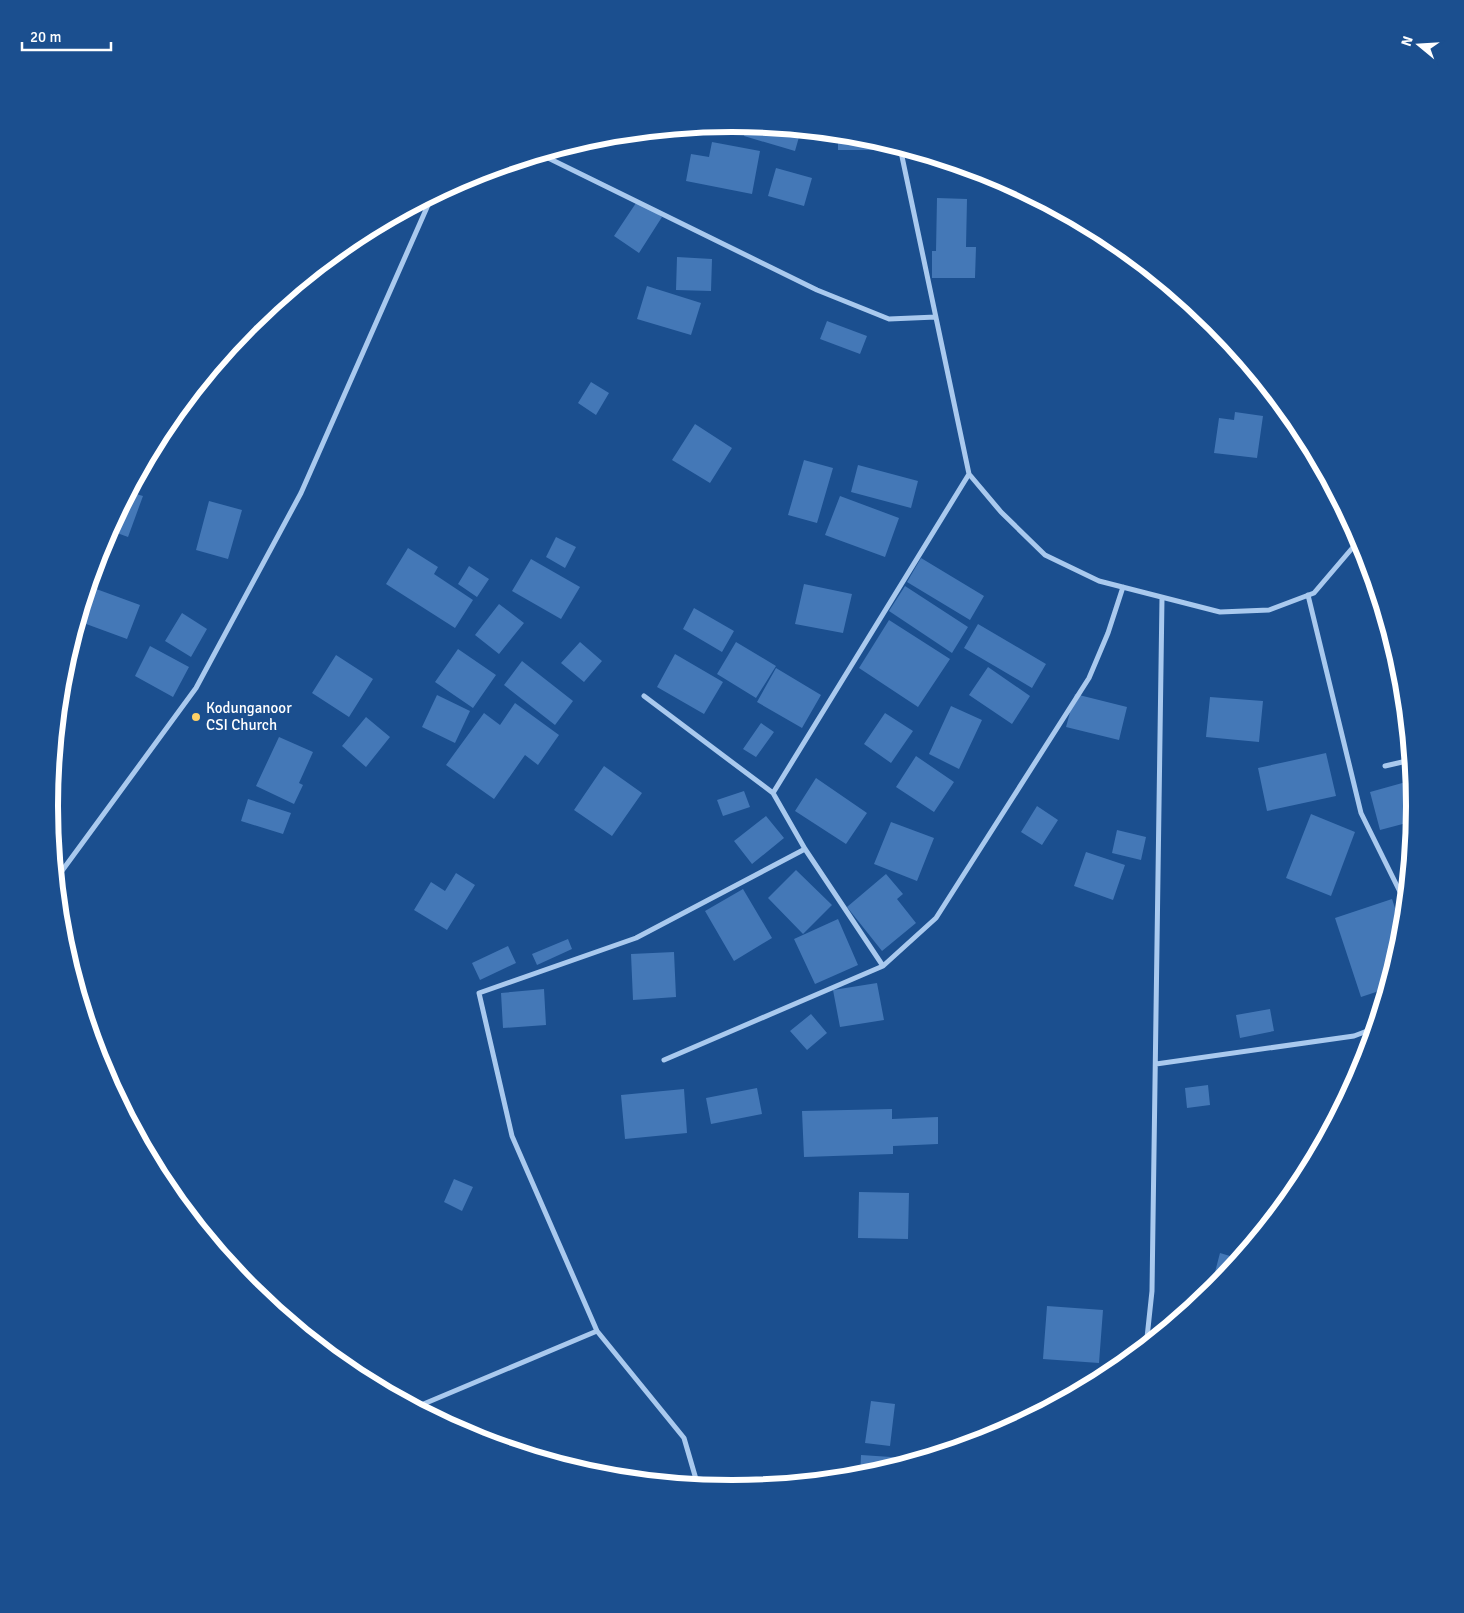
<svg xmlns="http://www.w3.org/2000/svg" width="1464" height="1613" viewBox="0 0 1464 1613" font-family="Signika,sans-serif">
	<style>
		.building { fill: #4478b7 }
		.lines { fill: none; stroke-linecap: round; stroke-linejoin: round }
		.street { stroke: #a9c9ee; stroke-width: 5 }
		.poi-dot { fill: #ffd166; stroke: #1b4f8f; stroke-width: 2 }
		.labels { text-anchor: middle; stroke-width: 4; stroke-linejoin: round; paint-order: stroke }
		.poi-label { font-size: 15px; fill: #fff; stroke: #1b4f8f; text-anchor: start }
		.rim { fill: none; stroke: #fff; stroke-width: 6 }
	</style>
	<rect width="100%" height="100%" fill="#1b4f8f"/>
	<!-- building -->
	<path class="building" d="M 747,125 L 801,130 L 795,151 L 744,136 Z
		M 838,134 L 866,136 L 881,141 L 881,150 L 838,150 Z
		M 712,142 L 760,151 L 752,194 L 686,181 L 691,154 L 709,157 Z
		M 776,168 L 812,178 L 804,206 L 768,196 Z
		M 937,198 L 967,199 L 966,247 L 976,247 L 975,278 L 932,278 L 932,251 L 936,251 Z
		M 638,200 L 662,217 L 639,253 L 614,236 Z
		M 677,257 L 712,259 L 711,291 L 676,290 Z
		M 647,286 L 701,303 L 691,335 L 637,319 Z
		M 827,321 L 867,336 L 860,354 L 820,339 Z
		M 591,382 L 609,393 L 596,415 L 578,403 Z
		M 1235,412 L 1263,416 L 1257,458 L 1214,453 L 1219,418 L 1234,420 Z
		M 695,424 L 732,448 L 710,483 L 672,460 Z
		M 804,460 L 833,468 L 817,523 L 788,515 Z
		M 858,465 L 918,481 L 911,508 L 851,492 Z
		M 129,492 L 143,496 L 128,537 L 109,530 Z
		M 840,496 L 899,518 L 885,557 L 825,535 Z
		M 209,501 L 242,510 L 228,559 L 196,550 Z
		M 556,537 L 576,547 L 565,568 L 546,557 Z
		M 408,548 L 438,567 L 434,574 L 473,600 L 455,628 L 386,584 Z
		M 921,558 L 984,596 L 970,620 L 907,582 Z
		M 531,559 L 580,587 L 561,619 L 512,591 Z
		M 469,566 L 489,579 L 477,597 L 458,584 Z
		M 804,584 L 852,594 L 843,633 L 795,624 Z
		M 88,586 L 140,605 L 127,639 L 78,621 Z
		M 905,586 L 968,627 L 952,653 L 889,611 Z
		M 499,604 L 524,623 L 499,654 L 475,635 Z
		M 694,608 L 734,631 L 722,652 L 683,629 Z
		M 182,613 L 207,629 L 191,657 L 165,641 Z
		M 889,620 L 950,659 L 918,707 L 859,668 Z
		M 978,624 L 1046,664 L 1032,688 L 964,648 Z
		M 580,642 L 602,661 L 584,682 L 561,663 Z
		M 736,642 L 776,666 L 756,698 L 717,674 Z
		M 150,646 L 189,667 L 173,697 L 135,676 Z
		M 458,649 L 496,675 L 473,708 L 435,682 Z
		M 675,654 L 723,682 L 704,714 L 657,687 Z
		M 336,655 L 373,679 L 349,717 L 312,693 Z
		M 522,661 L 573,701 L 555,725 L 504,685 Z
		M 988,667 L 1030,696 L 1012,724 L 969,695 Z
		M 776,668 L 821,695 L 802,728 L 757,702 Z
		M 1075,694 L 1127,707 L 1119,740 L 1066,727 Z
		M 437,695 L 470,711 L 455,743 L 422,727 Z
		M 1210,697 L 1263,701 L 1259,742 L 1206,737 Z
		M 515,703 L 559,735 L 538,765 L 525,755 L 494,799 L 446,765 L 484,713 L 500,725 Z
		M 951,706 L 982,720 L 959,769 L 929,754 Z
		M 885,713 L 913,731 L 891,763 L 864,744 Z
		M 366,717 L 390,737 L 366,767 L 342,746 Z
		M 761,723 L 774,732 L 756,757 L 743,749 Z
		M 279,737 L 313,752 L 299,783 L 303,785 L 294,804 L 256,786 Z
		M 1326,753 L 1336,796 L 1267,811 L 1258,768 Z
		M 916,756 L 954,782 L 934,812 L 896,787 Z
		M 604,766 L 642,793 L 612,836 L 574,810 Z
		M 816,778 L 867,813 L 846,844 L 795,811 Z
		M 1413,780 L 1415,807 L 1414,821 L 1380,830 L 1370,792 Z
		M 744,791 L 750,807 L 723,816 L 717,800 Z
		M 248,799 L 291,813 L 283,834 L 241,821 Z
		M 1037,806 L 1058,820 L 1042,845 L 1021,832 Z
		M 1311,814 L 1355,832 L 1331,896 L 1286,878 Z
		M 766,816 L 784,838 L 752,864 L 734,841 Z
		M 891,822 L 934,838 L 917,881 L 874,864 Z
		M 1117,830 L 1146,837 L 1141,860 L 1112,853 Z
		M 1086,852 L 1125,865 L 1113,900 L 1074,886 Z
		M 796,870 L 832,905 L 803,934 L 768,898 Z
		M 456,873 L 475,885 L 447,930 L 414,910 L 431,882 L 445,891 Z
		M 886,874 L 903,894 L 897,899 L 916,923 L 882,951 L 847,907 Z
		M 743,889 L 772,938 L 734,961 L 705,911 Z
		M 1392,899 L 1403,932 L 1388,988 L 1361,997 L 1335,918 Z
		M 838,919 L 858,965 L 815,984 L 794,939 Z
		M 568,939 L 572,949 L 537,965 L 532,954 Z
		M 508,946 L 516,963 L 480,980 L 472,963 Z
		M 674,952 L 676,997 L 633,1000 L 631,954 Z
		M 877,983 L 884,1020 L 840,1027 L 833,990 Z
		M 544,989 L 546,1025 L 503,1028 L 501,993 Z
		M 1270,1009 L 1274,1031 L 1240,1038 L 1236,1015 Z
		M 811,1014 L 827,1033 L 807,1050 L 790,1031 Z
		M 1208,1085 L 1210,1105 L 1187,1108 L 1185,1088 Z
		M 757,1088 L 762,1114 L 711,1124 L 706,1098 Z
		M 684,1089 L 687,1133 L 625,1139 L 621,1095 Z
		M 892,1109 L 892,1119 L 938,1117 L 938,1144 L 893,1146 L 893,1154 L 804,1157 L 802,1111 Z
		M 454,1179 L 473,1187 L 462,1211 L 444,1202 Z
		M 859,1192 L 909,1193 L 908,1239 L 858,1238 Z
		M 1220,1253 L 1240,1259 L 1209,1295 Z
		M 1047,1306 L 1103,1310 L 1099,1363 L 1043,1359 Z
		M 871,1401 L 895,1404 L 890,1446 L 865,1443 Z
		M 861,1455 L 906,1458 L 905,1464 L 860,1477 Z"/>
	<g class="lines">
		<!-- street -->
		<path class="street" d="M 900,147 L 969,474
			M 540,154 L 817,290 L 889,319 L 936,317
			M 1308,595 L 1361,813 L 1406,904
			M 644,696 L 773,793 L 805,849 L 883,966 L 664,1060
			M 1385,766 L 1411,760
			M 773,793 L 969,474 L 1001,512 L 1045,555 L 1099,581 L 1220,612 L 1269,610 L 1314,593 L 1360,539
			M 56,879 L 196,688 L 301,493 L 432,196
			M 883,966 L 936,918 L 1089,678 L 1108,633 L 1123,587
			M 1156,1064 L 1354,1036 L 1375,1028
			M 597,1331 L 512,1136 L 479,993 L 636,938 L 805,849
			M 1146,1347 L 1152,1291 L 1162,598
			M 414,1408 L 597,1331 L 684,1438 L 698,1486"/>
	</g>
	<!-- markers -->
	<circle class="poi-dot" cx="196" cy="717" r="5"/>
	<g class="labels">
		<!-- poi labels -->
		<g class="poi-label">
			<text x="206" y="713">Kodunganoor<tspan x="206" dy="17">CSI Church</tspan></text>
		</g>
	</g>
	<!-- crop -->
	<path d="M0 0H1464V1613H0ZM58 806a674 674 0 1 1 1348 0a674 674 0 1 1-1348 0Z" fill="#1b4f8f" fill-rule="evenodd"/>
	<path class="rim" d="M58 806a674 674 0 1 1 1348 0a674 674 0 1 1-1348 0Z"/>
	<!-- north arrow -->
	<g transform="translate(1419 45) rotate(288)" stroke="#1b4f8f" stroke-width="4" paint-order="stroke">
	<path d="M0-4L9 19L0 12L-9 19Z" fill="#ffffff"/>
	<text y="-8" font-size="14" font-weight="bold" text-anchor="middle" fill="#ffffff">N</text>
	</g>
	<!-- scale -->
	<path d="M22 42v8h89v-8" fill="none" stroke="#ffffff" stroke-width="2.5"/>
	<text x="30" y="42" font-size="15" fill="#ffffff" stroke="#1b4f8f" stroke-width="4" paint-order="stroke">20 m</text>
</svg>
